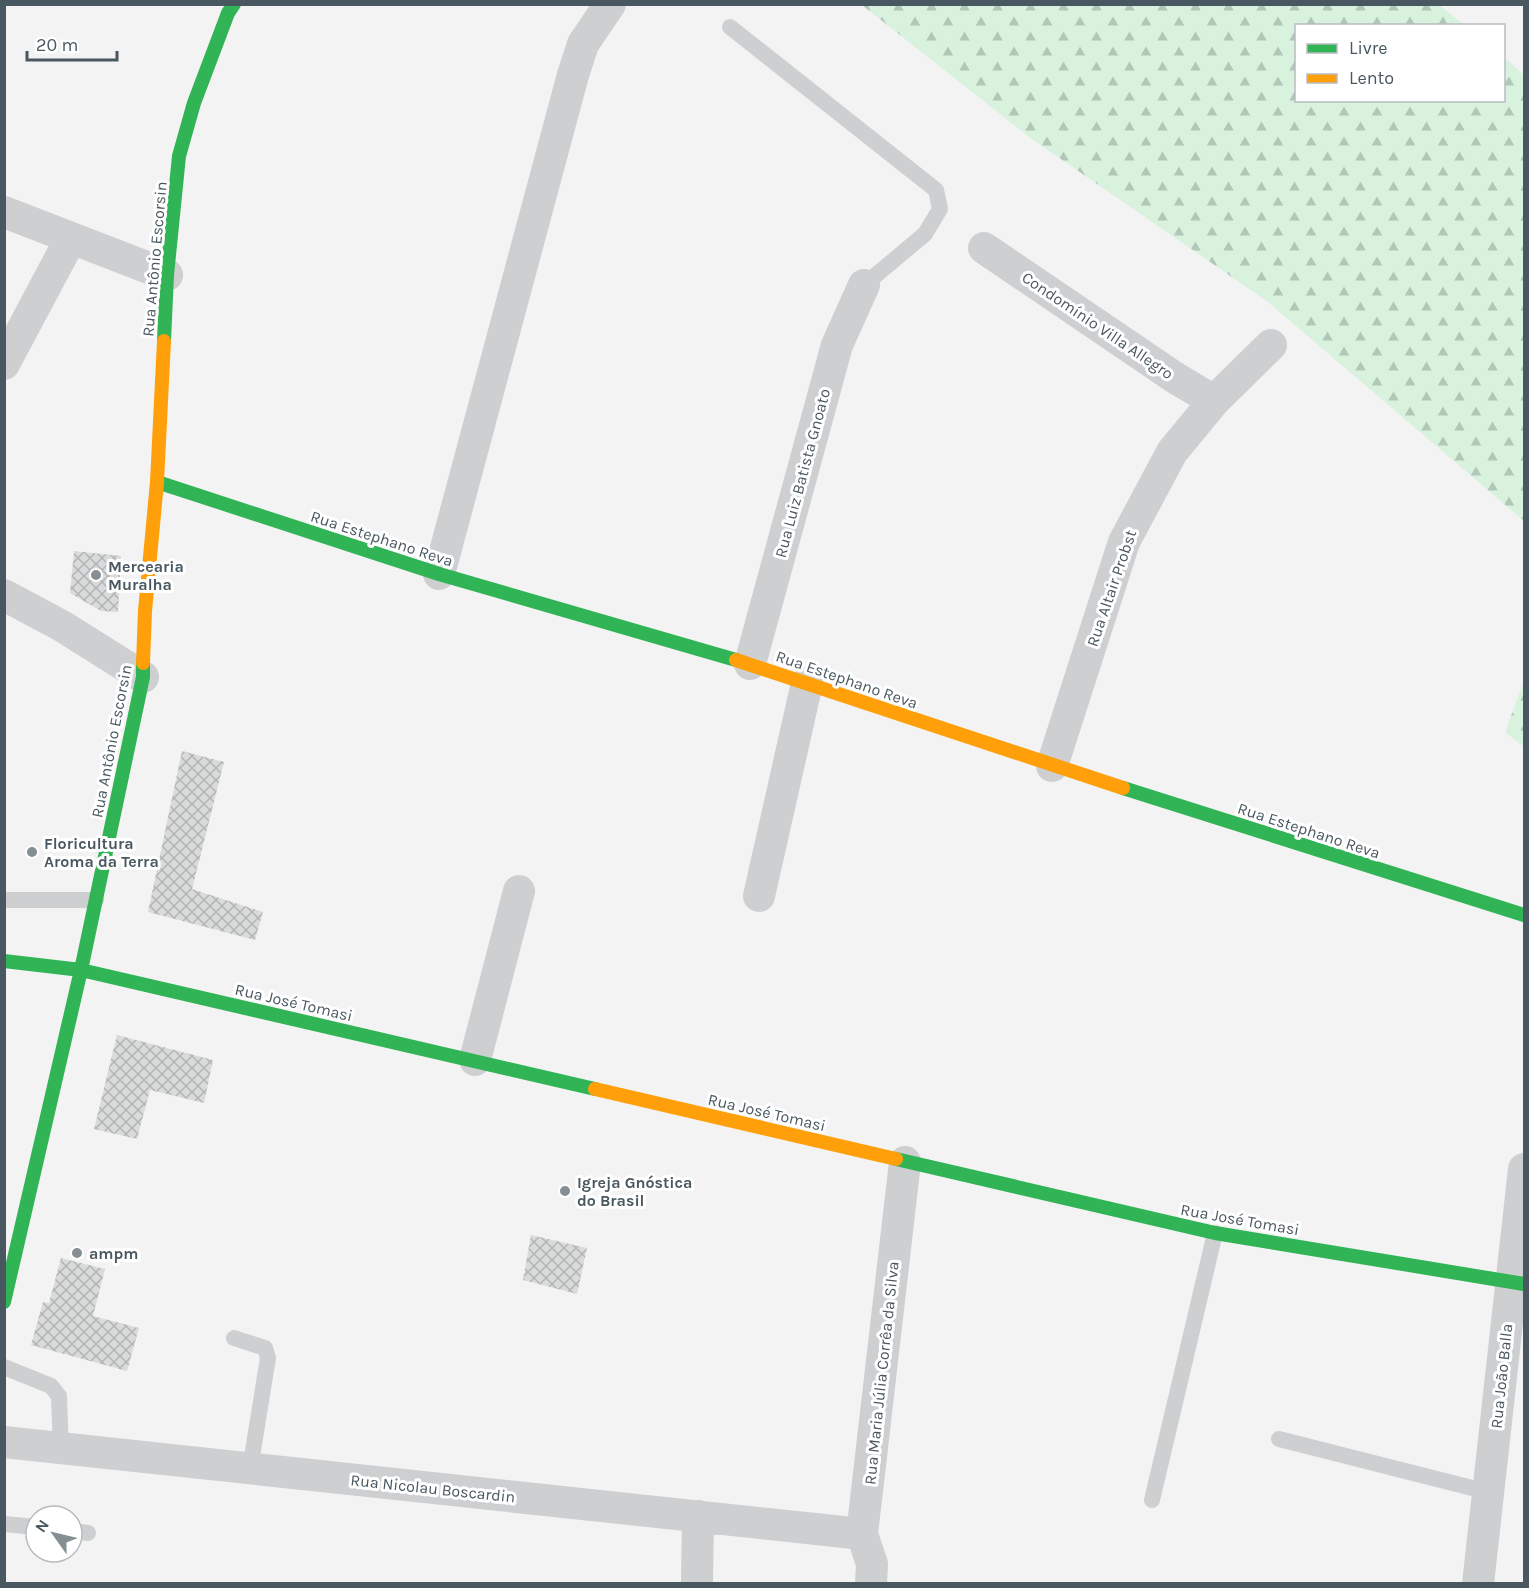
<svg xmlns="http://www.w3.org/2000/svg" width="1529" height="1588" viewBox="0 0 1529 1588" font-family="Karla,sans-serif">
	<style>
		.forest { fill: url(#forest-firs) }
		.building { fill: url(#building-cross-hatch) }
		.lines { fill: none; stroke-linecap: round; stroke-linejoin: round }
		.lane { stroke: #cdcfd1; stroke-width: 16 }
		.street { stroke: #cdcfd1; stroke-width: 32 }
		.fast { stroke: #30b455; stroke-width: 14 }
		.slow { stroke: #ff9f0a; stroke-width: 14 }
		.poi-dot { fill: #848e93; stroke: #fff; stroke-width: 2 }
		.labels { text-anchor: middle; stroke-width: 6; stroke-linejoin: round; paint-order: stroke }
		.street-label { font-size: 16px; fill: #495860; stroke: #fff }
		.poi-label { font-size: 16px; font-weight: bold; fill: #495860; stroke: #fff; text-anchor: start }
	</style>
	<defs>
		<pattern id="forest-firs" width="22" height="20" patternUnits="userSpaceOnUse" patternTransform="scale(1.5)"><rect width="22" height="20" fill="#d8f2de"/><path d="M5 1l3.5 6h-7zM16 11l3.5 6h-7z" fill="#b1c7b7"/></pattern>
		<pattern id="building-cross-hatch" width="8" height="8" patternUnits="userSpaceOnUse" patternTransform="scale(1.5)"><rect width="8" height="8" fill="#d9dbdb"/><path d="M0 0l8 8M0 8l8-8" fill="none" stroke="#b2b4b5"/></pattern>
	</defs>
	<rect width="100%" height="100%" fill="#f3f3f3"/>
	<!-- forest -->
	<path class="forest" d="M 862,5 L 1439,5 L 1465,25 L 1296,26 L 1296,100 L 1504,100 L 1504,57 L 1524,75 L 1524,521 L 1268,302 L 1029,137 Z
		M 1524,681 L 1524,747 L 1505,732 Z"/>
	<!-- building -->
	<path class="building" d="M 74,551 L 121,556 L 118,612 L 101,611 L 70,593 Z
		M 182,751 L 224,762 L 192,889 L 263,912 L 255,940 L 148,912 Z
		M 117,1035 L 213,1060 L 204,1103 L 150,1090 L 137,1139 L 94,1129 Z
		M 531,1235 L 587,1248 L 577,1294 L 523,1280 Z
		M 61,1258 L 105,1269 L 93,1316 L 139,1328 L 127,1371 L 31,1345 L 43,1302 L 49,1303 Z"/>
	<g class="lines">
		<!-- lane -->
		<path class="lane" d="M 730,27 L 936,190 L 940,209 L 925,234 L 864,285
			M 4,900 L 96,900
			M 234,1338 L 265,1348 L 268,1358 L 250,1469
			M 4,1367 L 51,1386 L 59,1396 L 61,1449
			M 1279,1439 L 1488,1492
			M 1152,1500 L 1215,1233
			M 4,1524 L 36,1527
			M 72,1531 L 88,1533"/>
		<!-- street -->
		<path class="street" d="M 4,212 L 167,275
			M 984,248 L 1174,377 L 1214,401
			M 4,364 L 71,238
			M 439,574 L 573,75 L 583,44 L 610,4
			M 4,595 L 62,626 L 143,677
			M 750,664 L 837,345 L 864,285
			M 1052,766 L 1124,542 L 1172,452 L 1214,401 L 1271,345
			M 759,896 L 807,683
			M 475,1060 L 519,891
			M 4,1442 L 862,1534
			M 697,1584 L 698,1516
			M 871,1584 L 872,1564 L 862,1534 L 905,1162
			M 1478,1584 L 1524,1169"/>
		<!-- fast -->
		<path class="fast" d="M 164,341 L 167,275 L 179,156 L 194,103 L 228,13 L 234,4
			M 157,482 L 439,574 L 736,660
			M 1123,788 L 1524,915
			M 4,961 L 81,970 L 595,1089
			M 896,1159 L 1215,1233 L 1524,1284
			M 4,1302 L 81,970 L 143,677 L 143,663"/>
		<!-- slow -->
		<path class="slow" d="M 736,660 L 1123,788
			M 143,663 L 145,611 L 157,482 L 164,341
			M 595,1089 L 896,1159"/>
	</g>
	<!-- markers -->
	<g class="poi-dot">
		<circle cx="96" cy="575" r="6"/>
		<circle cx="32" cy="852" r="6"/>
		<circle cx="565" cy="1191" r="6"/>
		<circle cx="77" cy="1253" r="6"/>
	</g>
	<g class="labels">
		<!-- street labels -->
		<g class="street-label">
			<text transform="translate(154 259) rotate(-85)" y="6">Rua Antônio Escorsin</text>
			<text transform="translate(1098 325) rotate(34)" y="6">Condomínio Villa Allegro</text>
			<text transform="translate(802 473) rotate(-75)" y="6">Rua Luiz Batista Gnoato</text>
			<text transform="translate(382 538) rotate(18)" y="6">Rua Estephano Reva</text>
			<text transform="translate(1111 588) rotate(-71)" y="6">Rua Altair Probst</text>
			<text transform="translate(847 679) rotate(19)" y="6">Rua Estephano Reva</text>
			<text transform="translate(111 741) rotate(-79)" y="6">Rua Antônio Escorsin</text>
			<text transform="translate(1309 830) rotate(18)" y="6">Rua Estephano Reva</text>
			<text transform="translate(294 1002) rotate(13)" y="6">Rua José Tomasi</text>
			<text transform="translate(767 1112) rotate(13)" y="6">Rua José Tomasi</text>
			<text transform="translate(1240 1219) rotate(10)" y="6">Rua José Tomasi</text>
			<text transform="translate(881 1373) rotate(-84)" y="6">Rua Maria Júlia Corrêa da Silva</text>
			<text transform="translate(1501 1376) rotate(-84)" y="6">Rua João Balla</text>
			<text transform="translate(433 1488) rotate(6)" y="6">Rua Nicolau Boscardin</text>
		</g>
		<!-- poi labels -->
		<g class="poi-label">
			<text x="108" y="572">Mercearia<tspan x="108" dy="18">Muralha</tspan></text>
			<text x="44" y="849">Floricultura<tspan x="44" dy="18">Aroma da Terra</tspan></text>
			<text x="577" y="1188">Igreja Gnóstica<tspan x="577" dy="18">do Brasil</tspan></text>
			<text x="89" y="1259">ampm</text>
		</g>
	</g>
	<!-- border -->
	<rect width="1529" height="1588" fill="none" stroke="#495860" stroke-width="12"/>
	<!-- legend -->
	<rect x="1295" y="24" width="210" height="78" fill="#ffffff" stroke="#b6bcbf" stroke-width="1.5"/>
	<rect x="1307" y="44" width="30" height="9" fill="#30b455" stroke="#b6bcbf" stroke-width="1.5"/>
	<text x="1349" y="54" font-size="18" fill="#495860">Livre</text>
	<rect x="1307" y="74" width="30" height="9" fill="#ff9f0a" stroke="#b6bcbf" stroke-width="1.5"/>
	<text x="1349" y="84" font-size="18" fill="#495860">Lento</text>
	<!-- north arrow -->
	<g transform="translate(54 1534) rotate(304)"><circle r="28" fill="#ffffff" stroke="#b6bcbf" stroke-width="1.5"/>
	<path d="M0-4.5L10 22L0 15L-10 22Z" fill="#848e93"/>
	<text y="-9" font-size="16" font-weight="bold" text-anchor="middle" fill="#495860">N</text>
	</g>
	<!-- scale -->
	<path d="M27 51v9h90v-9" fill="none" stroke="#495860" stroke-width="3"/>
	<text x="36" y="51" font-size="18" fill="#495860" stroke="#ffffff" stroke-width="4.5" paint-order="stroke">20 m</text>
</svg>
